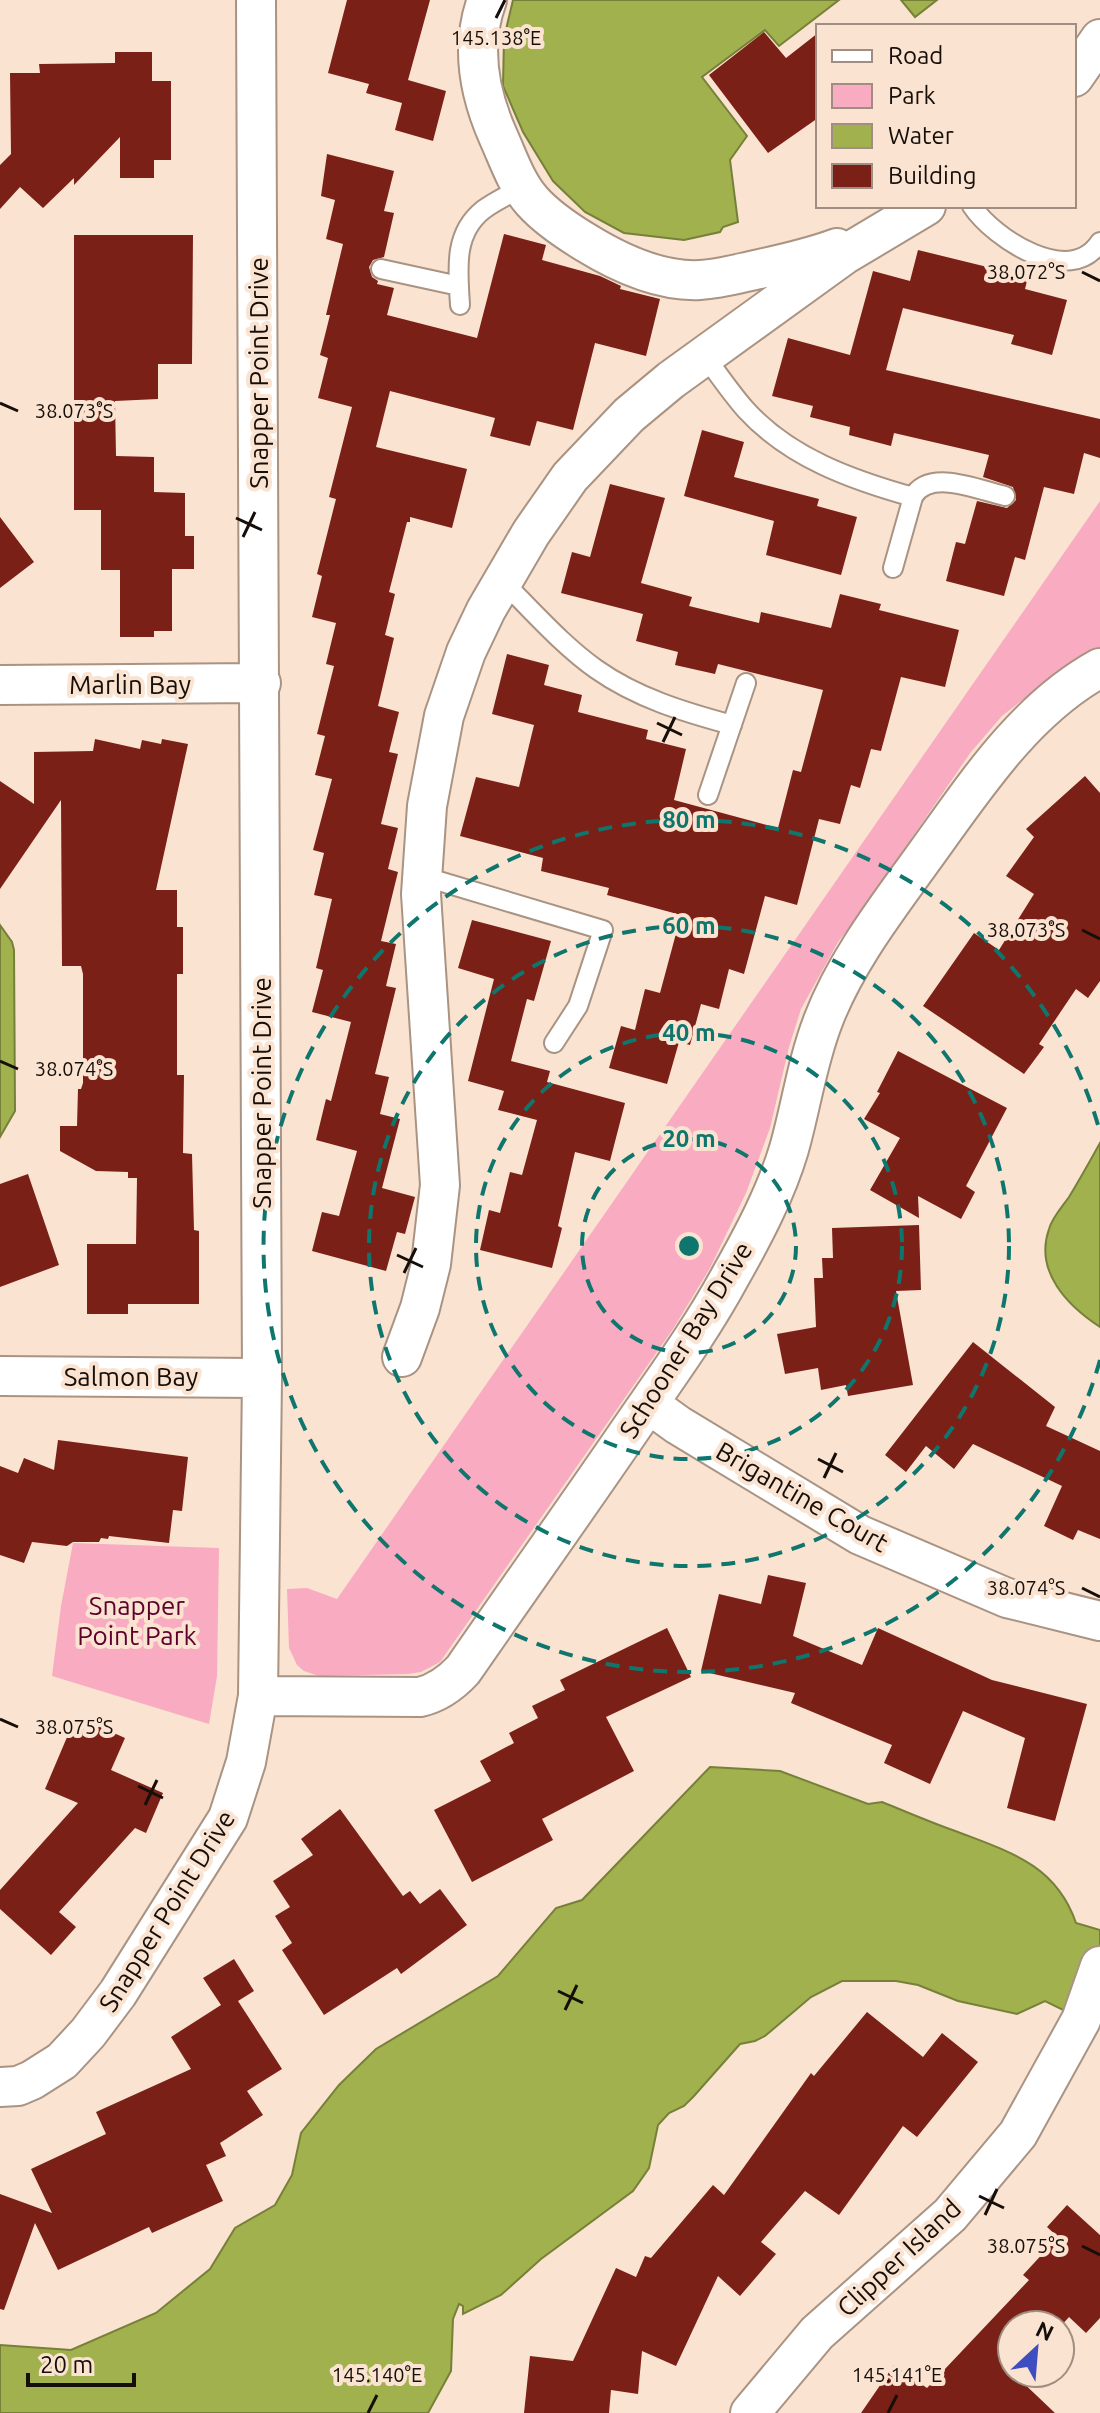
<svg xmlns="http://www.w3.org/2000/svg" width="1100" height="2413" viewBox="0 0 1100 2413" font-family="Ubuntu,sans-serif">
	<style>
		.green { fill: #f9abc2 }
		.water { fill: #a0b14d; stroke: #778039; stroke-width: 2 }
		.building { fill: #7b2017 }
		.lines { fill: none; stroke-linecap: round; stroke-linejoin: round }
		.lane-casing { stroke: #a99383; stroke-width: 22 }
		.street-casing { stroke: #a99383; stroke-width: 42 }
		.lane { stroke: #fff; stroke-width: 18 }
		.street { stroke: #fff; stroke-width: 38 }
		.ticks { fill: none; stroke: #160e09; stroke-width: 3 }
		.ring { fill: none; stroke: #0f766e; stroke-width: 4; stroke-dasharray: 14 10 }
		.labels { text-anchor: middle; stroke-width: 8; stroke-linejoin: round; paint-order: stroke }
		.street-label { font-size: 26px; fill: #160e09; stroke: #fae3d1 }
		.park-label { font-size: 26px; fill: #5d002e; stroke: #fae3d1 }
		.ticks-label { font-size: 20px; text-anchor: middle; fill: #160e09; stroke: #fae3d1; stroke-width: 8; stroke-linejoin: round; paint-order: stroke }
		.centre { fill: #0f766e; stroke: #fae3d1; stroke-width: 4 }
		.ring-label { font-size: 24px; text-anchor: middle; font-weight: bold; fill: #0f766e; stroke: #fae3d1; stroke-width: 8; stroke-linejoin: round; paint-order: stroke }
	</style>
	<rect width="100%" height="100%" fill="#fae3d1"/>
	<!-- green -->
	<path class="green" d="M 1100,501 L 1100,647 L 1062,669 L 1002,716 L 971,752 L 855,920 L 838,942 L 801,1009 L 789,1047 L 770,1128 L 746,1193 L 710,1268 L 673,1329 L 440,1662 L 421,1672 L 408,1674 L 319,1676 L 304,1671 L 297,1665 L 289,1648 L 287,1589 L 307,1588 L 337,1599 Z
		M 73,1543 L 219,1548 L 217,1676 L 209,1724 L 52,1676 L 61,1606 Z"/>
	<!-- water -->
	<path class="water" d="M 513,0 L 839,0 L 779,46 L 765,30 L 702,77 L 747,136 L 730,160 L 738,222 L 723,227 L 720,232 L 684,240 L 624,233 L 585,212 L 553,181 L 523,132 L 503,86 L 504,38 Z
		M 901,0 L 937,0 L 915,17 Z
		M 0,925 L 12,942 L 14,950 L 15,1111 L 0,1137 Z
		M 1100,1143 L 1100,1327 C 1068,1306 1034,1272 1049,1229 C 1052,1218 1062,1207 1069,1197 C 1080,1179 1090,1161 1100,1143 Z
		M 710,1767 L 780,1771 L 868,1804 L 882,1802 C 907,1812 932,1823 958,1832 C 1010,1852 1056,1865 1076,1923 L 1100,1930 L 1100,2028 L 1045,2001 L 1017,2014 L 958,2001 L 918,1985 L 896,1981 L 842,1981 L 811,1997 L 765,2036 L 755,2041 L 740,2044 L 694,2096 L 684,2106 L 669,2113 L 658,2125 L 649,2168 L 633,2191 L 541,2259 L 501,2295 L 463,2314 L 463,2306 L 459,2304 L 453,2319 L 451,2371 L 428,2413 L 0,2413 L 0,2345 L 71,2350 L 156,2313 L 210,2269 L 235,2228 L 275,2205 L 292,2175 L 301,2133 L 339,2085 L 376,2049 L 498,1976 L 556,1908 L 582,1900 Z"/>
	<!-- building -->
	<path class="building" d="M 347,0 L 430,0 L 408,80 L 446,91 L 433,141 L 395,130 L 402,103 L 366,93 L 369,84 L 328,73 Z
		M 764,32 L 786,58 L 818,33 L 818,118 L 768,153 L 709,75 Z
		M 115,52 L 152,52 L 152,81 L 171,81 L 171,160 L 154,160 L 154,178 L 120,178 L 120,137 L 74,185 L 74,178 L 43,208 L 20,187 L 0,209 L 0,165 L 11,154 L 10,73 L 40,73 L 39,64 L 115,63 Z
		M 327,154 L 394,171 L 384,211 L 394,213 L 384,257 L 373,260 L 369,267 L 372,277 L 378,281 L 377,284 L 394,288 L 387,315 L 477,338 L 504,234 L 546,245 L 542,260 L 600,276 L 621,286 L 620,289 L 660,299 L 646,356 L 595,343 L 573,430 L 537,421 L 530,446 L 490,436 L 495,418 L 390,391 L 376,447 L 467,469 L 452,528 L 410,517 L 410,522 L 407,522 L 389,592 L 395,594 L 385,635 L 394,638 L 378,706 L 399,712 L 389,752 L 398,754 L 381,824 L 398,828 L 388,869 L 398,872 L 381,941 L 396,944 L 386,986 L 396,988 L 375,1074 L 389,1077 L 380,1114 L 400,1119 L 382,1188 L 415,1197 L 405,1234 L 397,1232 L 386,1271 L 312,1251 L 322,1212 L 339,1216 L 357,1151 L 316,1140 L 326,1099 L 331,1101 L 351,1022 L 312,1012 L 323,970 L 316,968 L 332,899 L 314,895 L 324,853 L 313,850 L 332,779 L 315,775 L 325,736 L 317,734 L 334,666 L 326,664 L 336,623 L 312,617 L 322,576 L 317,574 L 336,499 L 329,497 L 352,407 L 318,398 L 328,358 L 320,355 L 330,315 L 326,315 L 343,244 L 326,239 L 335,200 L 321,196 Z
		M 74,235 L 193,235 L 192,364 L 158,364 L 158,399 L 115,401 L 116,456 L 154,457 L 154,492 L 185,493 L 185,536 L 194,536 L 194,569 L 172,569 L 172,631 L 154,631 L 154,637 L 120,637 L 120,570 L 101,570 L 101,510 L 74,510 Z
		M 918,250 L 1028,277 L 1025,289 L 1067,300 L 1052,355 L 1011,344 L 1014,335 L 903,308 L 886,370 L 1100,419 L 1100,458 L 1084,453 L 1074,494 L 1044,487 L 1025,560 L 1015,557 L 1004,596 L 946,581 L 956,542 L 965,544 L 977,501 L 1007,508 L 1016,500 L 1013,487 L 983,477 L 989,455 L 894,433 L 891,446 L 849,435 L 850,427 L 810,417 L 813,406 L 772,396 L 788,338 L 850,355 L 873,271 L 910,281 Z
		M 702,430 L 744,442 L 734,477 L 819,499 L 817,506 L 857,517 L 841,575 L 766,555 L 774,521 L 684,496 Z
		M 610,484 L 665,498 L 641,583 L 692,597 L 689,606 L 759,623 L 761,612 L 831,628 L 840,594 L 881,604 L 879,610 L 959,630 L 945,687 L 901,677 L 881,751 L 871,749 L 860,788 L 851,785 L 840,824 L 819,819 L 797,905 L 765,896 L 744,974 L 729,969 L 719,1009 L 701,1004 L 690,1045 L 679,1042 L 667,1084 L 609,1068 L 621,1026 L 635,1030 L 645,989 L 660,993 L 681,915 L 607,895 L 609,888 L 541,871 L 543,858 L 460,836 L 476,777 L 519,787 L 534,725 L 492,714 L 507,654 L 549,665 L 544,685 L 582,695 L 578,712 L 648,730 L 646,739 L 686,749 L 674,800 L 778,828 L 793,770 L 801,772 L 823,690 L 718,664 L 715,674 L 675,665 L 678,652 L 636,641 L 643,614 L 561,593 L 572,552 L 590,557 Z
		M 0,517 L 34,562 L 0,588 Z
		M 95,739 L 140,749 L 142,740 L 161,744 L 162,739 L 188,744 L 156,890 L 177,890 L 177,927 L 183,927 L 183,974 L 177,974 L 177,1075 L 184,1075 L 183,1153 L 192,1154 L 194,1230 L 199,1231 L 199,1304 L 128,1304 L 128,1314 L 87,1314 L 87,1244 L 136,1244 L 137,1178 L 128,1178 L 128,1172 L 96,1171 L 60,1151 L 60,1126 L 77,1126 L 78,1089 L 81,1089 L 83,1083 L 83,974 L 81,966 L 62,966 L 61,800 L 0,889 L 0,781 L 34,804 L 34,752 L 93,751 Z
		M 1085,776 L 1100,793 L 1100,981 L 1088,998 L 1076,989 L 1039,1044 L 1044,1047 L 1024,1074 L 923,1006 L 974,933 L 999,950 L 1034,894 L 1006,876 L 1034,837 L 1026,829 Z
		M 472,920 L 551,941 L 534,1001 L 527,999 L 511,1061 L 550,1071 L 547,1082 L 625,1103 L 610,1161 L 575,1152 L 558,1226 L 562,1228 L 552,1268 L 480,1250 L 489,1210 L 500,1213 L 510,1172 L 522,1175 L 537,1120 L 498,1110 L 504,1091 L 468,1081 L 494,979 L 458,968 Z
		M 898,1051 L 1007,1108 L 966,1186 L 975,1192 L 961,1219 L 918,1196 L 919,1218 L 870,1190 L 900,1138 L 864,1119 L 880,1093 L 877,1092 Z
		M 28,1174 L 59,1265 L 0,1287 L 0,1184 Z
		M 919,1225 L 921,1290 L 896,1291 L 913,1385 L 848,1396 L 846,1385 L 821,1390 L 818,1368 L 785,1374 L 777,1334 L 816,1327 L 814,1278 L 823,1278 L 822,1258 L 833,1258 L 832,1228 Z
		M 973,1342 L 1055,1407 L 1046,1426 L 1100,1451 L 1100,1539 L 1078,1530 L 1073,1540 L 1044,1526 L 1062,1486 L 973,1444 L 954,1469 L 926,1446 L 906,1472 L 885,1455 Z
		M 58,1440 L 188,1457 L 182,1511 L 173,1510 L 169,1543 L 109,1536 L 108,1539 L 101,1538 L 99,1542 L 73,1542 L 67,1546 L 32,1542 L 24,1563 L 0,1555 L 0,1466 L 18,1473 L 24,1458 L 54,1470 Z
		M 768,1575 L 806,1583 L 793,1636 L 862,1665 L 878,1628 L 992,1680 L 1087,1704 L 1055,1821 L 1007,1808 L 1025,1738 L 963,1711 L 930,1784 L 884,1763 L 892,1745 L 791,1703 L 795,1693 L 701,1671 L 719,1594 L 761,1604 Z
		M 667,1628 L 691,1677 L 606,1717 L 634,1771 L 542,1819 L 553,1840 L 472,1882 L 434,1810 L 491,1781 L 480,1761 L 514,1743 L 509,1733 L 538,1718 L 532,1706 L 565,1690 L 560,1680 Z
		M 76,1716 L 125,1738 L 111,1770 L 163,1793 L 146,1833 L 135,1828 L 59,1912 L 76,1927 L 51,1955 L 0,1909 L 0,1890 L 78,1803 L 45,1789 Z
		M 340,1809 L 403,1896 L 410,1891 L 420,1904 L 440,1889 L 467,1925 L 401,1974 L 397,1968 L 324,2015 L 282,1950 L 292,1943 L 275,1916 L 290,1907 L 273,1881 L 313,1855 L 301,1839 Z
		M 234,1959 L 254,1991 L 238,2001 L 282,2069 L 247,2091 L 263,2115 L 220,2143 L 226,2156 L 206,2165 L 223,2201 L 152,2233 L 149,2227 L 58,2270 L 35,2223 L 4,2310 L 0,2309 L 0,2194 L 52,2213 L 31,2169 L 106,2134 L 96,2112 L 191,2069 L 171,2037 L 221,2005 L 203,1978 Z
		M 867,2012 L 923,2057 L 942,2033 L 978,2062 L 917,2137 L 903,2126 L 839,2215 L 805,2191 L 761,2242 L 776,2254 L 740,2296 L 718,2276 L 676,2366 L 642,2351 L 638,2394 L 611,2390 L 609,2413 L 524,2413 L 530,2356 L 573,2361 L 616,2268 L 636,2277 L 645,2256 L 651,2258 L 713,2185 L 724,2195 L 811,2073 L 814,2076 Z
		M 1067,2205 L 1100,2235 L 1100,2318 L 1086,2333 L 1069,2317 L 1060,2327 L 1060,2325 L 1012,2325 L 1012,2373 L 1017,2373 L 1015,2375 L 1055,2413 L 861,2413 L 894,2365 L 927,2388 L 1029,2280 L 1023,2275 L 1058,2237 L 1047,2227 Z"/>
	<g class="lines">
		<!-- lane casing -->
		<g class="lane-casing">
			<path id="lane" d="M 972,206 C 994,239 1070,288 1100,242
				M 381,269 L 459,286
				M 460,305 C 458,270 453,234 483,210 C 495,201 509,195 522,187
				M 705,356 C 718,374 731,393 746,410 C 790,458 852,480 913,497 C 929,468 979,490 1005,496
				M 893,568 L 913,497
				M 502,581 C 533,611 561,644 596,669 C 637,698 684,712 732,725
				M 708,795 L 746,683
				M 422,876 L 603,930 L 578,1006 L 554,1043"/>
		</g>
		<!-- street casing -->
		<g class="street-casing">
			<path id="street" d="M 487,0 C 470,46 479,93 498,136 C 508,158 516,183 532,201 C 547,218 567,231 585,242 C 619,263 660,282 700,280 C 719,279 737,274 755,270 C 783,264 810,258 837,248
				M 1074,77 L 1100,39
				M 0,685 L 261,683
				M 402,1357 L 420,1308 L 431,1264 L 440,1185 L 421,894 L 427,806 L 444,716 L 466,652 L 486,610 L 531,533 L 570,477 L 629,415 L 671,380 L 844,255 L 926,206
				M 0,1376 L 262,1378
				M 649,1404 L 678,1425 L 860,1535 L 1007,1598 L 1100,1621
				M 258,1696 L 420,1697 C 437,1693 451,1683 463,1670 C 521,1586 581,1502 639,1417 C 671,1371 704,1325 731,1275 C 753,1236 776,1193 789,1149 C 801,1107 807,1062 823,1021 C 845,963 885,911 921,861 C 972,791 1022,711 1100,668
				M 0,2087 L 18,2086 L 32,2080 L 62,2061 L 88,2033 L 118,1993 L 228,1818 L 246,1762 L 258,1696 L 262,1378 L 256,0
				M 750,2413 L 817,2333 L 950,2215 L 1018,2134 L 1081,2020 L 1100,1966"/>
		</g>
		<!-- lane -->
		<use href="#lane" class="lane"/>
		<!-- street -->
		<use href="#street" class="street"/>
	</g>
	<!-- ticks -->
	<path class="ticks" d="M 496,18 L 505,0M 1082,272 L 1100,281M 0,403 L 18,411M 236,518 L 262,530M 243,537 L 255,512M 657,723 L 682,735M 663,742 L 675,717M 1082,930 L 1100,939M 0,1061 L 18,1069M 397,1255 L 423,1267M 404,1273 L 416,1248M 818,1459 L 843,1472M 824,1478 L 836,1453M 1082,1588 L 1100,1597M 0,1719 L 18,1727M 138,1786 L 163,1798M 145,1805 L 157,1780M 558,1991 L 583,2003M 565,2010 L 577,1985M 979,2196 L 1004,2208M 985,2215 L 997,2189M 1082,2246 L 1100,2255M 368,2413 L 377,2395M 888,2413 L 897,2395"/>
	<!-- distance rings -->
	<g class="ring">
		<circle cx="689" cy="1246" r="107"/>
		<circle cx="689" cy="1246" r="213"/>
		<circle cx="689" cy="1246" r="320"/>
		<path d="M1100 1360A426 426 0 1 1 1100 1132"/>
	</g>
	<g class="labels">
		<!-- street labels -->
		<g class="street-label">
			<text transform="translate(259 373) rotate(-90)" y="9">Snapper Point Drive</text>
			<text x="130" y="694">Marlin Bay</text>
			<text transform="translate(262 1093) rotate(-90)" y="9">Snapper Point Drive</text>
			<text transform="translate(686 1340) rotate(-58)" y="9">Schooner Bay Drive</text>
			<text x="131" y="1386">Salmon Bay</text>
			<text transform="translate(802 1497) rotate(30)" y="9">Brigantine Court</text>
			<text transform="translate(167 1911) rotate(-58)" y="9">Snapper Point Drive</text>
			<text transform="translate(899 2258) rotate(-43)" y="9">Clipper Island</text>
		</g>
		<!-- park labels -->
		<g class="park-label">
			<text x="137" y="1615">Snapper<tspan x="137" dy="30">Point Park</tspan></text>
		</g>
	</g>
	<g class="ticks-label">
		<text x="496" y="45">145.138°E</text>
		<text x="1026" y="279">38.072°S</text>
		<text x="74" y="418">38.073°S</text>
		<text x="1026" y="937">38.073°S</text>
		<text x="74" y="1076">38.074°S</text>
		<text x="1026" y="1595">38.074°S</text>
		<text x="74" y="1734">38.075°S</text>
		<text x="1026" y="2253">38.075°S</text>
		<text x="377" y="2382">145.140°E</text>
		<text x="897" y="2382">145.141°E</text>
	</g>
	<circle cx="689" cy="1246" r="12" class="centre"/>
	<g class="ring-label">
		<text x="689" y="828">80 m</text>
		<text x="689" y="934">60 m</text>
		<text x="689" y="1041">40 m</text>
		<text x="689" y="1147">20 m</text>
	</g>
	<!-- legend -->
	<rect x="816" y="24" width="260" height="184" fill="#fae3d1" stroke="#9f8e81" stroke-width="2"/>
	<rect x="832" y="50" width="40" height="12" fill="#ffffff" stroke="#9f8e81" stroke-width="2"/>
	<text x="888" y="64" font-size="24" fill="#160e09">Road</text>
	<rect x="832" y="84" width="40" height="24" fill="#f9abc2" stroke="#9f8e81" stroke-width="2"/>
	<text x="888" y="104" font-size="24" fill="#160e09">Park</text>
	<rect x="832" y="124" width="40" height="24" fill="#a0b14d" stroke="#9f8e81" stroke-width="2"/>
	<text x="888" y="144" font-size="24" fill="#160e09">Water</text>
	<rect x="832" y="164" width="40" height="24" fill="#7b2017" stroke="#9f8e81" stroke-width="2"/>
	<text x="888" y="184" font-size="24" fill="#160e09">Building</text>
	<!-- north arrow -->
	<g transform="translate(1036 2349) rotate(26)"><circle r="38" fill="#fae3d1" stroke="#9f8e81" stroke-width="2"/>
	<path d="M0-6L14 30L0 20L-14 30Z" fill="#3e4ec1"/>
	<text y="-12" font-size="22" font-weight="bold" text-anchor="middle" fill="#160e09">N</text>
	</g>
	<!-- scale -->
	<path d="M28 2373v12h106v-12" fill="none" stroke="#160e09" stroke-width="4"/>
	<text x="40" y="2373" font-size="24" fill="#160e09" stroke="#fae3d1" stroke-width="6" paint-order="stroke">20 m</text>
</svg>
